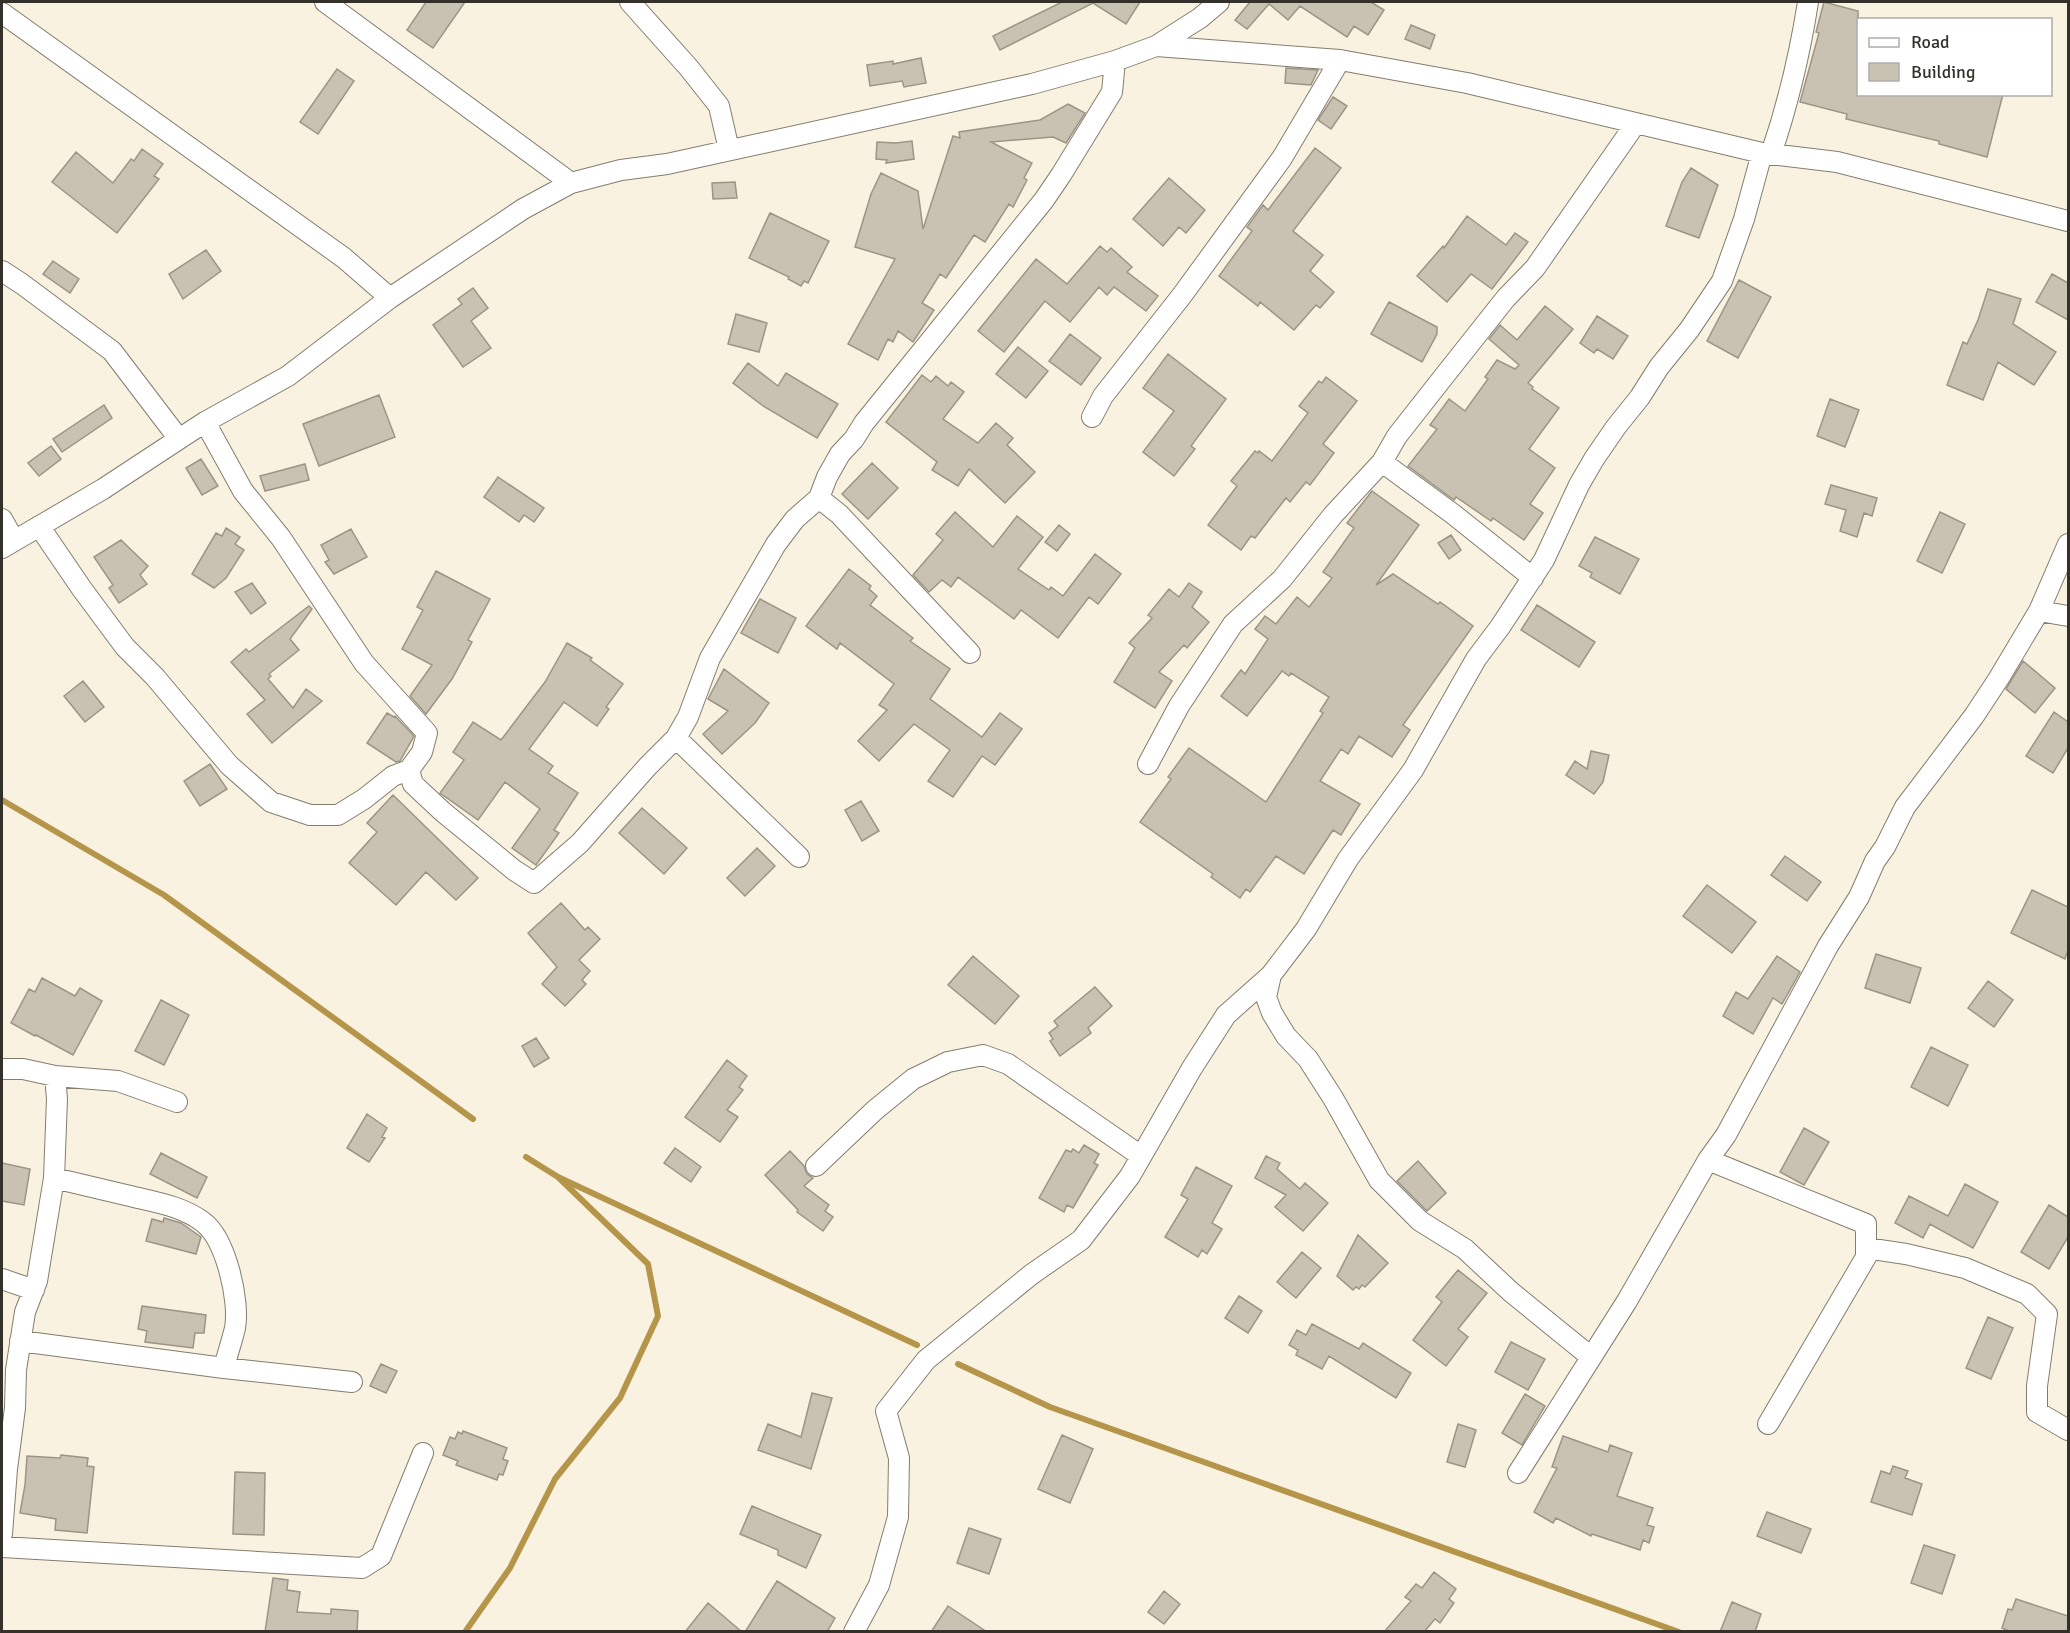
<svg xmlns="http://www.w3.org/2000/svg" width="2070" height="1633" viewBox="0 0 2070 1633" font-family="Signika,sans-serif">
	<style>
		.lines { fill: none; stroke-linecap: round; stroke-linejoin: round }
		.stream { stroke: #b59549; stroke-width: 6 }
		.building { fill: #c9c2b2; stroke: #9c9485; stroke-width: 1.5 }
		.minor-casing { stroke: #847d6e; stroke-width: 22 }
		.minor { stroke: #fff; stroke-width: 20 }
	</style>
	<rect width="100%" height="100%" fill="#faf2e1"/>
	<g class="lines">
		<!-- stream -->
		<path class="stream" d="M 2,800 L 164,895 L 473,1119
			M 526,1157 L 558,1177 L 917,1345
			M 958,1364 L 1050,1407 L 1679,1632
			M 465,1632 L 510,1568 L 555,1479 L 620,1398 L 658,1316 L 648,1264 L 558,1177"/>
	</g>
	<!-- building -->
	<path class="building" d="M 426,2 L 465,2 L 433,48 L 407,30 Z
		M 1062,2 L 1140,2 L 1126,24 L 1093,3 L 1000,50 L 993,36 Z
		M 1250,2 L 1371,2 L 1384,10 L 1368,35 L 1354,26 L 1347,37 L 1300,6 L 1288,20 L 1269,4 L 1247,29 L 1235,20 Z
		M 1824,2 L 1858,11 L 1858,94 L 2003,94 L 1987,157 L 1939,144 L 1939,141 L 1846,119 L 1847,114 L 1800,102 L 1819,33 L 1816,32 Z
		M 1411,25 L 1435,35 L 1430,49 L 1405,39 Z
		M 921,58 L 926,83 L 904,87 L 902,81 L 870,86 L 867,65 L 893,61 L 893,64 Z
		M 1286,68 L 1318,70 L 1311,85 L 1285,83 Z
		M 337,69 L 354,81 L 318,134 L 300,122 Z
		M 1333,97 L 1347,106 L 1331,129 L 1318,120 Z
		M 1068,104 L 1085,113 L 1066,143 L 1053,137 L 991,142 L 1032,163 L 1024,178 L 1027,180 L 1013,207 L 1009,204 L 985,242 L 974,235 L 946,278 L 940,274 L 922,303 L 934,310 L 913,342 L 898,331 L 893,342 L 888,339 L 878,360 L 848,344 L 895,259 L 855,247 L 871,194 L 881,173 L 918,191 L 923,229 L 953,136 L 960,138 L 959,132 L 1040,120 Z
		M 912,141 L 914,159 L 886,163 L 887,160 L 876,159 L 877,142 L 896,143 Z
		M 1315,148 L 1341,168 L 1293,231 L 1323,255 L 1310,271 L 1334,292 L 1320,308 L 1316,305 L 1294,330 L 1260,302 L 1258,306 L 1219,276 L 1252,231 L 1247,227 L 1263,205 L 1268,210 Z
		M 142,149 L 163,164 L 154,176 L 159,179 L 117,233 L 52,182 L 76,152 L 113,183 L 131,159 L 134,161 Z
		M 1691,168 L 1718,185 L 1699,238 L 1666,226 L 1682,182 Z
		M 1169,178 L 1205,210 L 1186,233 L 1179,227 L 1163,246 L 1133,219 Z
		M 735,182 L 737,198 L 713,199 L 712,183 Z
		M 770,213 L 829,241 L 808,283 L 804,281 L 801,286 L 788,279 L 789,277 L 749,258 Z
		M 1467,216 L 1506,245 L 1515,233 L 1528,242 L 1492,289 L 1471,274 L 1447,302 L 1417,276 L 1443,246 L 1444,248 Z
		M 1100,246 L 1107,252 L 1111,248 L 1132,267 L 1127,272 L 1158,296 L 1146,311 L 1114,287 L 1107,295 L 1099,287 L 1070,322 L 1045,301 L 1004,352 L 978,331 L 1036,259 L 1067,284 Z
		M 206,250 L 221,271 L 183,299 L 169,274 Z
		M 53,261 L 79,279 L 70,293 L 43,274 Z
		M 2052,274 L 2068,283 L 2068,320 L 2036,302 Z
		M 1739,280 L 1771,297 L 1738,358 L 1707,341 Z
		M 473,288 L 488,308 L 471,321 L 491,348 L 463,367 L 433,325 L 462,304 L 458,299 Z
		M 1988,289 L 2021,299 L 2013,324 L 2056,352 L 2034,385 L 1998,362 L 1983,400 L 1947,385 L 1963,342 L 1967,344 L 1978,320 Z
		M 1389,302 L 1437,327 L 1437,334 L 1422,362 L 1371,334 Z
		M 1545,306 L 1573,329 L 1528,383 L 1533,387 L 1532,389 L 1559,408 L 1529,449 L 1555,468 L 1530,504 L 1543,513 L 1524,540 L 1493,518 L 1491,521 L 1456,497 L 1454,500 L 1408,466 L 1437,429 L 1430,425 L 1449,399 L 1465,411 L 1488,379 L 1485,377 L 1497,360 L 1515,369 L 1519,365 L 1489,339 L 1500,325 L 1517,340 Z
		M 736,314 L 767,323 L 759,352 L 728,344 Z
		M 1597,316 L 1628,336 L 1613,359 L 1597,349 L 1594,353 L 1580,343 Z
		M 1070,334 L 1101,358 L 1081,385 L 1049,361 Z
		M 1018,347 L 1048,371 L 1026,398 L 996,374 Z
		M 1168,354 L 1226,399 L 1191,446 L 1195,449 L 1174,476 L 1143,452 L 1174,411 L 1143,388 Z
		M 748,363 L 778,386 L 786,373 L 838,404 L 817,438 L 763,406 L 733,383 Z
		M 922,375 L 931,382 L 936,376 L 948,386 L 951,382 L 964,392 L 943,419 L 978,443 L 996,423 L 1013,438 L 1007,445 L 1035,472 L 1005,503 L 969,469 L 958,486 L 932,470 L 937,462 L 886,422 Z
		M 1326,377 L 1357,401 L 1323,444 L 1334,453 L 1310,485 L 1306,482 L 1290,502 L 1286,498 L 1255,538 L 1251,536 L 1241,550 L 1208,525 L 1237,486 L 1231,481 L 1255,451 L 1258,453 L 1259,451 L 1272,461 L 1308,413 L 1299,406 L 1319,381 L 1322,383 Z
		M 379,395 L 395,437 L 319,466 L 303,424 Z
		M 1830,399 L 1859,410 L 1845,447 L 1817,436 Z
		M 104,405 L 112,418 L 62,452 L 53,439 Z
		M 51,446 L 61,459 L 39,476 L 28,463 Z
		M 201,459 L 218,486 L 202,495 L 186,468 Z
		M 872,463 L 898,488 L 868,519 L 842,494 Z
		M 305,464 L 309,480 L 265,491 L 260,476 Z
		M 498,477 L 544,508 L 534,522 L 524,515 L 519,522 L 484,497 Z
		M 1831,485 L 1877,498 L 1872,516 L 1864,513 L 1857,537 L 1840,531 L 1846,510 L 1825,504 Z
		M 1372,491 L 1419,525 L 1376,585 L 1393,574 L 1438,604 L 1440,602 L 1473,626 L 1403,725 L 1410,730 L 1392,757 L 1359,736 L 1348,754 L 1341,749 L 1320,781 L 1360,804 L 1341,835 L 1333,830 L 1304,874 L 1276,856 L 1250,892 L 1246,889 L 1240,898 L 1211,877 L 1213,874 L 1140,822 L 1171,779 L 1168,777 L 1189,748 L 1266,802 L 1323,713 L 1320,711 L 1329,697 L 1291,673 L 1289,676 L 1282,671 L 1247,716 L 1221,696 L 1241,670 L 1245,674 L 1268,639 L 1255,629 L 1265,616 L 1276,624 L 1297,597 L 1309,607 L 1332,578 L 1323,572 L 1354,528 L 1347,523 Z
		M 955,512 L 993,547 L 1017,516 L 1043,537 L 1018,569 L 1049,590 L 1051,587 L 1063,596 L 1095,554 L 1121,574 L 1098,604 L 1089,597 L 1058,638 L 1021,610 L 1014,619 L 958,577 L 951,587 L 942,580 L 929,592 L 913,575 L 943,540 L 936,534 Z
		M 1940,512 L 1965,524 L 1942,573 L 1917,561 Z
		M 1059,525 L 1070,534 L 1057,551 L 1045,542 Z
		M 226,528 L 240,537 L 235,544 L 244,550 L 226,578 L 214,588 L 192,574 L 216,533 L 222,536 Z
		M 351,529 L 367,557 L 334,574 L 325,562 L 329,560 L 321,545 Z
		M 1451,535 L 1461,550 L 1449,559 L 1438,543 Z
		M 1595,537 L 1639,559 L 1620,594 L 1590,577 L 1592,573 L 1579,566 Z
		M 121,540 L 148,566 L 140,575 L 147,584 L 119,603 L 109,588 L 113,585 L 94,557 Z
		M 849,569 L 871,586 L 869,589 L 877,596 L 870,605 L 913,638 L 910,641 L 950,669 L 930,699 L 982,737 L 1000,713 L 1022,729 L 995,765 L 982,756 L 953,797 L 928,781 L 950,750 L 914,724 L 879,761 L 858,741 L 887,710 L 879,705 L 894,684 L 840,643 L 837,649 L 806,626 Z
		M 436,571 L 490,599 L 468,640 L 472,642 L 452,679 L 426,714 L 410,696 L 432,665 L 402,649 L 423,610 L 417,607 Z
		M 252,583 L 266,603 L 251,614 L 235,592 Z
		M 1189,583 L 1202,592 L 1192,607 L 1209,622 L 1187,648 L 1184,645 L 1159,672 L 1172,681 L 1155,708 L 1114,682 L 1135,648 L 1129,643 L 1152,618 L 1148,615 L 1169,589 L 1179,597 Z
		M 760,599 L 796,618 L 778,653 L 741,633 Z
		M 1537,605 L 1595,642 L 1579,667 L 1521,630 Z
		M 309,606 L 312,609 L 290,639 L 299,650 L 269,674 L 271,676 L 268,679 L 293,708 L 306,689 L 322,701 L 272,743 L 247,714 L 265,700 L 231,662 L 246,649 L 249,652 Z
		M 567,643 L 592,658 L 590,660 L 623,684 L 606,707 L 609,709 L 597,726 L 564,702 L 529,749 L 553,766 L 548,773 L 578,793 L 554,830 L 559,833 L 536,865 L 512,848 L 540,809 L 505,782 L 478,820 L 440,793 L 464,760 L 453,752 L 473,722 L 501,740 L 545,682 Z
		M 2023,661 L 2055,688 L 2035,713 L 2006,689 Z
		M 724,669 L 769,703 L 755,723 L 722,754 L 703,734 L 728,711 L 708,699 Z
		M 83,681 L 104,707 L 85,722 L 64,696 Z
		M 2054,712 L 2068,722 L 2068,748 L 2053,773 L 2026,756 Z
		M 387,713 L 394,717 L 395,716 L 414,736 L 400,761 L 396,762 L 367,743 Z
		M 1591,751 L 1609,755 L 1603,782 L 1594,794 L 1566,775 L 1575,761 L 1587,769 Z
		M 210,764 L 227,789 L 200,806 L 184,781 Z
		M 393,795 L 478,878 L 456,900 L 426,872 L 396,905 L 349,863 L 377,832 L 367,823 Z
		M 861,801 L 879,831 L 862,841 L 845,810 Z
		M 642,808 L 687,848 L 664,874 L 619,833 Z
		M 757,848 L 775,866 L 745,896 L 727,878 Z
		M 1785,856 L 1821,882 L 1807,901 L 1771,875 Z
		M 1707,885 L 1756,922 L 1732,953 L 1683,916 Z
		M 2032,890 L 2068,907 L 2068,950 L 2065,959 L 2011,933 Z
		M 561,903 L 585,930 L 588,927 L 600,939 L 579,960 L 590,971 L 582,980 L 586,984 L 565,1006 L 542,984 L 557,967 L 528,933 Z
		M 1876,954 L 1921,968 L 1910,1003 L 1865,988 Z
		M 973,956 L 1019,996 L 995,1024 L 948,985 Z
		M 1777,956 L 1800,972 L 1782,1004 L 1773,998 L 1753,1034 L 1723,1016 L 1736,992 L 1748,999 Z
		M 42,978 L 75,996 L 80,988 L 102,1001 L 73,1055 L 36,1035 L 35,1036 L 11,1023 L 29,989 L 35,992 Z
		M 1988,981 L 2013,1000 L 1994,1027 L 1968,1008 Z
		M 1095,987 L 1112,1006 L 1088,1028 L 1091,1033 L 1060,1056 L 1050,1041 L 1053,1039 L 1049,1033 L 1058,1026 L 1054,1021 Z
		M 161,1000 L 189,1015 L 164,1065 L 135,1051 Z
		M 536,1038 L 549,1058 L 534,1067 L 522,1046 Z
		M 1931,1047 L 1968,1065 L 1948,1106 L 1911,1087 Z
		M 727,1060 L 747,1076 L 739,1087 L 743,1090 L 727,1110 L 738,1117 L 720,1142 L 685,1117 Z
		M 367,1114 L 387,1128 L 382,1137 L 385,1138 L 369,1162 L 347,1148 Z
		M 1804,1128 L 1829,1142 L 1804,1185 L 1780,1172 Z
		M 1084,1145 L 1099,1154 L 1094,1163 L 1098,1165 L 1073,1208 L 1067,1205 L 1064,1212 L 1039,1198 L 1066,1150 L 1071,1152 L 1073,1149 L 1079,1153 Z
		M 675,1148 L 701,1167 L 691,1182 L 664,1163 Z
		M 790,1151 L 804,1166 L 807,1174 L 813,1178 L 804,1186 L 829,1205 L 825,1211 L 833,1217 L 823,1231 L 797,1212 L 798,1210 L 765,1175 Z
		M 161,1153 L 207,1177 L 197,1198 L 150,1174 Z
		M 1266,1156 L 1280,1163 L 1277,1169 L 1300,1189 L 1305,1183 L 1328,1203 L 1303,1231 L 1275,1207 L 1286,1195 L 1255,1178 Z
		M 1418,1161 L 1446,1193 L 1427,1211 L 1397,1181 Z
		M 2,1163 L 30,1169 L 24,1205 L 2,1201 Z
		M 1196,1167 L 1232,1186 L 1212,1223 L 1222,1229 L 1207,1254 L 1202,1250 L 1198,1257 L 1165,1237 L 1188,1199 L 1181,1195 Z
		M 1965,1184 L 1998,1202 L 1973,1248 L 1930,1224 L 1923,1238 L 1895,1223 L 1909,1196 L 1948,1216 Z
		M 2049,1205 L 2068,1217 L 2068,1237 L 2049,1269 L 2021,1252 Z
		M 164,1218 L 181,1223 L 201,1237 L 196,1254 L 146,1241 L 152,1219 L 163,1222 Z
		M 1358,1235 L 1388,1263 L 1365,1287 L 1362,1285 L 1359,1289 L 1356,1287 L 1353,1290 L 1337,1276 Z
		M 1302,1252 L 1321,1268 L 1296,1298 L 1277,1282 Z
		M 1458,1270 L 1487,1293 L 1458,1329 L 1468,1337 L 1446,1366 L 1413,1340 L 1442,1302 L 1436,1297 Z
		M 1239,1296 L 1262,1311 L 1248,1333 L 1225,1318 Z
		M 142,1306 L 206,1315 L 204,1333 L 195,1333 L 193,1348 L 145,1342 L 147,1331 L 138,1329 Z
		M 1988,1317 L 2013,1328 L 1991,1379 L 1966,1368 Z
		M 1312,1324 L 1359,1349 L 1363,1343 L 1411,1373 L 1396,1398 L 1329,1356 L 1322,1369 L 1296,1355 L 1298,1350 L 1289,1345 L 1297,1330 L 1306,1335 Z
		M 1511,1342 L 1545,1359 L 1528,1390 L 1495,1372 Z
		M 381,1364 L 397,1371 L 386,1393 L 370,1386 Z
		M 812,1393 L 832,1398 L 811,1469 L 758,1450 L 768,1424 L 801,1437 Z
		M 1525,1394 L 1545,1406 L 1522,1445 L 1502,1433 Z
		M 1458,1424 L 1476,1430 L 1465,1467 L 1447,1462 Z
		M 463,1431 L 507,1448 L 503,1459 L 508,1461 L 503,1475 L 499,1474 L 497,1480 L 456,1465 L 458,1461 L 443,1455 L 450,1437 L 455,1439 L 458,1432 L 462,1434 Z
		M 1062,1435 L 1093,1449 L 1070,1503 L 1038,1489 Z
		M 1563,1436 L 1608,1452 L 1610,1445 L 1632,1453 L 1617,1496 L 1653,1508 L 1647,1525 L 1654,1527 L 1649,1543 L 1643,1540 L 1640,1550 L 1592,1534 L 1591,1536 L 1556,1518 L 1553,1523 L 1534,1512 L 1557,1468 L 1552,1467 Z
		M 61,1455 L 88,1458 L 87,1466 L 94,1467 L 87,1533 L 55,1530 L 56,1519 L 20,1513 L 25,1485 L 27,1456 L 60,1458 Z
		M 1893,1466 L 1908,1471 L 1905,1478 L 1922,1484 L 1912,1515 L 1871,1502 L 1881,1471 L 1890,1474 Z
		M 235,1472 L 265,1473 L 264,1535 L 233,1534 Z
		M 752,1506 L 821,1535 L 806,1568 L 778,1555 L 778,1550 L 740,1534 Z
		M 1767,1512 L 1811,1529 L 1801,1553 L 1757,1536 Z
		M 969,1528 L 1001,1539 L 989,1574 L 957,1563 Z
		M 1924,1545 L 1955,1555 L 1942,1594 L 1911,1583 Z
		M 1434,1572 L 1456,1589 L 1449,1599 L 1454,1603 L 1440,1623 L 1435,1619 L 1424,1632 L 1384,1632 L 1411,1601 L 1405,1597 L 1416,1584 L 1422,1588 Z
		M 273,1578 L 288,1580 L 287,1590 L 300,1592 L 297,1612 L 331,1614 L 331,1609 L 358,1611 L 357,1632 L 265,1632 Z
		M 777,1581 L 835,1618 L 827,1632 L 745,1632 Z
		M 1164,1591 L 1180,1604 L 1164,1624 L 1148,1612 Z
		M 2016,1599 L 2068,1616 L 2068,1632 L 2011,1632 L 2002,1628 L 2008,1609 L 2012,1610 Z
		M 1732,1602 L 1761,1614 L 1755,1632 L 1720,1632 Z
		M 708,1603 L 742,1632 L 685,1632 Z
		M 948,1606 L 987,1632 L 931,1632 Z"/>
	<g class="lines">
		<!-- minor casing -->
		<g class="minor-casing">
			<path id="minor" d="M 325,2 L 571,183
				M 630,2 L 689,68 L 719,106 L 729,150
				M 2,13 L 344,258 L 390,298
				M 1156,46 L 1340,60 L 1467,83 L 1762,153 L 1837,162 L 2068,221
				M 1771,154 C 1788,104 1800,53 1808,2
				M 2,271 L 22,284 L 112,351 L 179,439
				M 1092,417 L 1103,396 L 1183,294 L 1282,158 L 1340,60
				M 205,422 L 243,491 L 281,538 L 364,663 L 427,733 L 422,752 L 409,770 L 413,784 L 443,812 L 514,870 L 534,883 L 580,843 L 648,766 L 676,738 L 688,717 L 710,658 L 776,544 L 795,519 L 819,498 L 827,477 L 840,454 L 854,439 L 864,423 L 1044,200 L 1061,175 L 1112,92 L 1115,61
				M 1382,462 L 1397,436 L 1445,375 L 1506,298 L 1535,268 L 1636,123
				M 819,498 L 839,514 L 970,653
				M 2,519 L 14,540
				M 39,526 L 82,589 L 125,647 L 155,677 L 229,765 L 271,802 L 310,815 L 338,815 L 364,799 L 393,776 L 409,770
				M 2,548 L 103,489 L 205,422 L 288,376 L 390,298 L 523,209 L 571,183 L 621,170 L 667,164 L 1032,84 L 1115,61 L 1156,46 L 1200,18 L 1219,2
				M 2039,611 L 2068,616
				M 676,738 L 799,857
				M 1148,764 L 1179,706 L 1233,624 L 1282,579 L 1333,515 L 1382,462 L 1453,514 L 1533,578
				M 2,1069 L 23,1069 L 55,1076 L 57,1099 L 54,1178 L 37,1281 L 25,1312 L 16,1370 L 15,1408 L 7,1469 L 2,1534
				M 55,1076 L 118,1081 L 177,1102
				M 1708,1160 L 1866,1224 L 1866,1257 L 1768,1424
				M 816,1166 L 875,1110 L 913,1079 L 948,1062 L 983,1055 L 1008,1064 L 1141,1156
				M 54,1178 C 80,1184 105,1190 130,1196 C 155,1202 182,1206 203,1222 C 226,1239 240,1301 235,1328 C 232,1341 227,1355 224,1368
				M 1866,1248 L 1906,1254 L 1965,1268 L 2027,1294 L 2047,1314 L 2037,1386 L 2037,1412 L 2068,1430
				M 2,1279 L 34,1290
				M 20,1341 L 224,1368 L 352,1382
				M 1591,1357 L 1511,1292 L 1465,1249 L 1420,1221 L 1379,1180 L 1333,1098 L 1308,1059 L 1286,1036 L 1272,1013 L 1266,997 L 1271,975 L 1306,929 L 1348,859 L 1413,770 L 1476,659 L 1500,627 L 1544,560 L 1579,485 L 1594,459 L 1616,427 L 1640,397 L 1659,367 L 1689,330 L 1722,281 L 1744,219 L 1762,153
				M 1518,1473 L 1627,1301 L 1708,1160 L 1726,1135 L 1828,946 L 1859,897 L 1875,861 L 1885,847 L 1905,807 L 1974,716 L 1999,678 L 2039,611 L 2068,544
				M 2,1547 L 362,1568 L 381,1556 L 423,1453
				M 854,1632 L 879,1585 L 898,1517 L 899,1458 L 886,1411 L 926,1360 L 1032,1274 L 1081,1240 L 1130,1176 L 1192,1068 L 1226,1015 L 1271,975"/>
		</g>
		<!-- minor -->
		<use href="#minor" class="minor"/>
	</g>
	<!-- border -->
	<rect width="2070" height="1633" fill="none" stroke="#34312b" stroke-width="6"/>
	<!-- legend -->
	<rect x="1857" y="18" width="195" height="78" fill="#ffffff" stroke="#aeadaa" stroke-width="1.5"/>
	<rect x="1869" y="38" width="30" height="9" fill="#ffffff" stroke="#aeadaa" stroke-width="1.5"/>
	<text x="1911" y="48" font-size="18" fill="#34312b">Road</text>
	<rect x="1869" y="63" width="30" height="18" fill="#c9c2b2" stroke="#aeadaa" stroke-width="1.5"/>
	<text x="1911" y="78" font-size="18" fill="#34312b">Building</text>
</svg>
